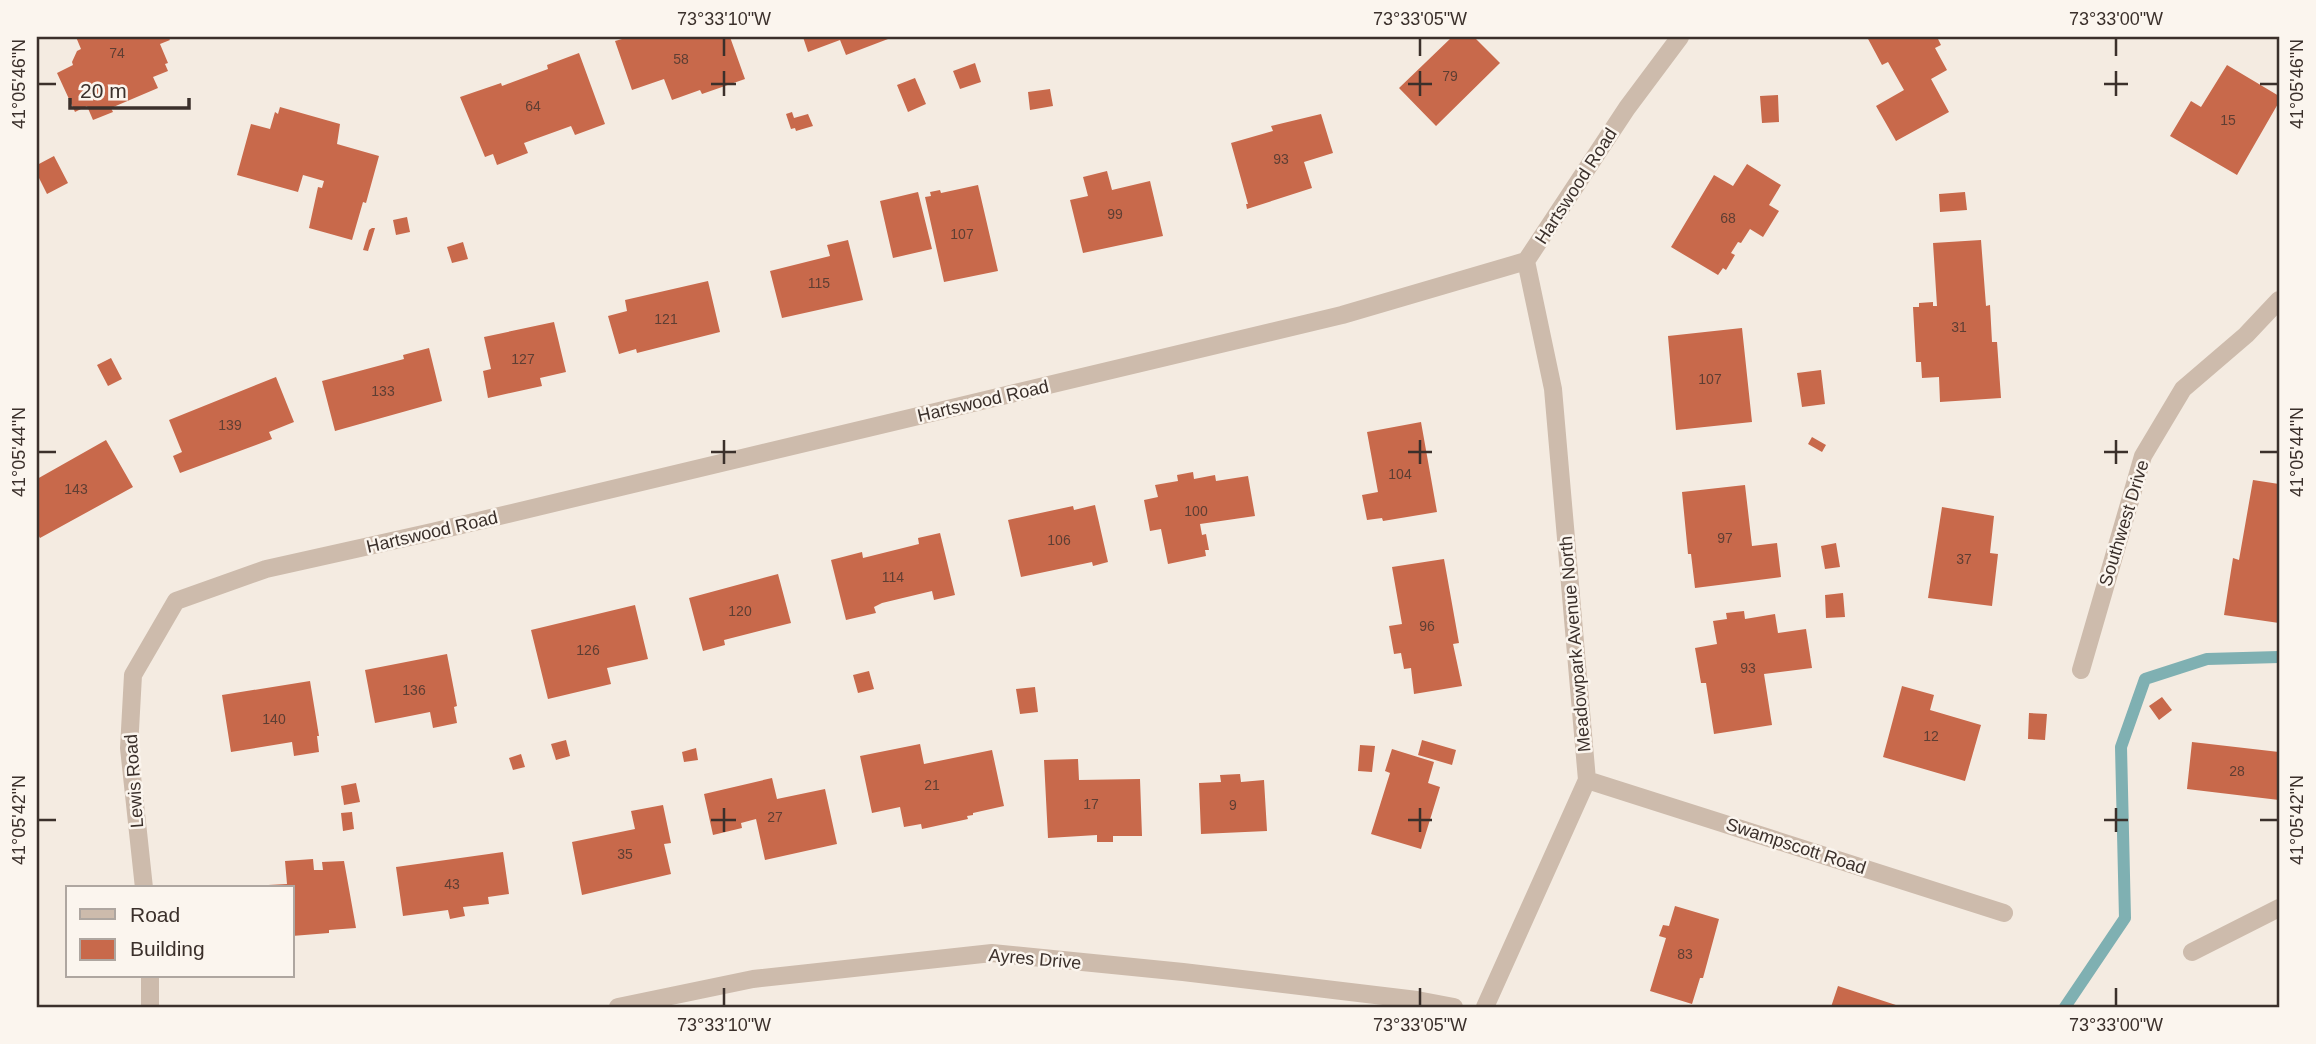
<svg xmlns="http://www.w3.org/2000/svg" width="2316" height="1044" viewBox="0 0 2316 1044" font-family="Arial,sans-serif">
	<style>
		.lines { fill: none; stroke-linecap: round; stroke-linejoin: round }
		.stream { stroke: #7fb0b2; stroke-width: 12 }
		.building { fill: #c8694b }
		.street { stroke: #cdbbac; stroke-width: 18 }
		.ticks { fill: none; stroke: #3b302b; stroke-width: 2.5 }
		.labels { text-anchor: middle; stroke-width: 5; stroke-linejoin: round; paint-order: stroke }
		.number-label { font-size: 14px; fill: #5e3e33 }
		.street-label { font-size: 18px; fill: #3b302b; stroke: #fbf5ee }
		.neatline { fill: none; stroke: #3b302b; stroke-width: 2.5 }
		.ticks-label { font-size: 18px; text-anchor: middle; fill: #3b302b }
	</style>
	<rect width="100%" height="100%" fill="#f4ebe1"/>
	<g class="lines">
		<!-- stream -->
		<path class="stream" d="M 2065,1007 L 2125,918 L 2121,747 L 2145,679 L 2207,659 L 2279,657"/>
	</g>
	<!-- building -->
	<path class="building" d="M 76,37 L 168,37 L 170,40 L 160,44 L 168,63 L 165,64 L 168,71 L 153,77 L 158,88 L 111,108 L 113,112 L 93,120 L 87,106 L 75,112 L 57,73 L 73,65 L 72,62 L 77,51 L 81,49 Z
		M 629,37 L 684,37 L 684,39 L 692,37 L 730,37 L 745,79 L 702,94 L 700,90 L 672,100 L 664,79 L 632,90 L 615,41 Z
		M 803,37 L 887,37 L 888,39 L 846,55 L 840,40 L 808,52 Z
		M 1452,37 L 1474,37 L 1500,63 L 1436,126 L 1399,88 Z
		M 1867,37 L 1937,37 L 1941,45 L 1935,48 L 1947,70 L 1931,79 L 1949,112 L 1896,141 L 1876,106 L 1904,90 L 1888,62 L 1882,65 Z
		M 579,53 L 605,124 L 575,135 L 571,126 L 524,143 L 528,153 L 497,165 L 493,154 L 485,157 L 460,97 L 501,83 L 502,86 L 548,69 L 547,65 Z
		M 975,63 L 981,82 L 960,89 L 953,71 Z
		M 2227,65 L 2279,96 L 2279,102 L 2237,175 L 2170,136 L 2191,101 L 2201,107 Z
		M 915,78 L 926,104 L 908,112 L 897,85 Z
		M 1050,89 L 1053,106 L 1030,110 L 1028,92 Z
		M 1778,95 L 1779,122 L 1762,123 L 1760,96 Z
		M 280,107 L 340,124 L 337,144 L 379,156 L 366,203 L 363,202 L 352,240 L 309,228 L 318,187 L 322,188 L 324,181 L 303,175 L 298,192 L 237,175 L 251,124 L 270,129 L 275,112 L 278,114 Z
		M 792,112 L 794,118 L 808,114 L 813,126 L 796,131 L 795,128 L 791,129 L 786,114 Z
		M 1321,114 L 1333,153 L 1304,162 L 1312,188 L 1247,209 L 1246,204 L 1248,204 L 1231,143 L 1273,131 L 1271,126 Z
		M 54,156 L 68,183 L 47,194 L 37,174 L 37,165 Z
		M 1747,164 L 1781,185 L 1769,205 L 1779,211 L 1763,237 L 1750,229 L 1741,243 L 1738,242 L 1731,253 L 1735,255 L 1726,270 L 1723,268 L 1718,275 L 1671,247 L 1714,175 L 1733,186 Z
		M 1107,171 L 1112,190 L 1150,181 L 1163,236 L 1083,253 L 1070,200 L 1088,196 L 1083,177 Z
		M 978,185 L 998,271 L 944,282 L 925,197 L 931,196 L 930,192 L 940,190 L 941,193 Z
		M 918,192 L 932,249 L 893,258 L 880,201 Z
		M 1965,192 L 1967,210 L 1940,212 L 1939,194 Z
		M 407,217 L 410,232 L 396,235 L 393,220 Z
		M 372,228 L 375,228 L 368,251 L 363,250 L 369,230 Z
		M 848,240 L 863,300 L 782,318 L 770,271 L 830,256 L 827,245 Z
		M 1981,240 L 1986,306 L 1990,305 L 1992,342 L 1997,342 L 2001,398 L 1940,402 L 1939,377 L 1922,378 L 1921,362 L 1916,362 L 1913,307 L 1919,307 L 1919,303 L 1933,302 L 1933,306 L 1937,306 L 1933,243 Z
		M 463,242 L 468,259 L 452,263 L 447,247 Z
		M 708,281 L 720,332 L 637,353 L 636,349 L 619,354 L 608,316 L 627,311 L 625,300 Z
		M 554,322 L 566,372 L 540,378 L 542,386 L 488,398 L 483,371 L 491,369 L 484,337 Z
		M 1742,328 L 1752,422 L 1676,430 L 1668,336 Z
		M 429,348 L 442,401 L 335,431 L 322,381 L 404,359 L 403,355 Z
		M 111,358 L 122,379 L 108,386 L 97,365 Z
		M 1821,370 L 1825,404 L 1802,407 L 1797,373 Z
		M 276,377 L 294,422 L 269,432 L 272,439 L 180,473 L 173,456 L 182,452 L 169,420 Z
		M 1421,422 L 1437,512 L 1383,521 L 1382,518 L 1367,520 L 1362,495 L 1378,492 L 1367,432 Z
		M 1812,437 L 1826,445 L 1822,452 L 1808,444 Z
		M 106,440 L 133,487 L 40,538 L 37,533 L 37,495 L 39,494 L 37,479 Z
		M 1193,472 L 1194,479 L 1215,475 L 1216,481 L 1248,476 L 1255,516 L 1200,524 L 1202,535 L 1206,534 L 1209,550 L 1205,550 L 1206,556 L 1168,564 L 1161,529 L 1150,531 L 1144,500 L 1158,497 L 1155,485 L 1178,481 L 1177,475 Z
		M 2253,480 L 2279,484 L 2279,623 L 2224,615 L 2233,558 L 2239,560 Z
		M 1745,485 L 1752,546 L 1777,543 L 1781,577 L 1695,588 L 1691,554 L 1688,554 L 1682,492 Z
		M 1095,505 L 1108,562 L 1093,566 L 1092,562 L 1021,577 L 1008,520 L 1073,506 L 1074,510 Z
		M 1942,507 L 1994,516 L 1990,553 L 1998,554 L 1992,606 L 1928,598 Z
		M 940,533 L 955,595 L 934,600 L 932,591 L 882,603 L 874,607 L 876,613 L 846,620 L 831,560 L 862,552 L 863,558 L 919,544 L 918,538 Z
		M 1836,543 L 1840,567 L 1825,569 L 1821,546 Z
		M 1444,559 L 1459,643 L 1453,644 L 1462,686 L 1414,694 L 1411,668 L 1404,669 L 1401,653 L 1394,654 L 1389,626 L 1402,624 L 1392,567 Z
		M 778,574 L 791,623 L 724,640 L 725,645 L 703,651 L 689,598 Z
		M 1843,593 L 1845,617 L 1826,618 L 1825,595 Z
		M 635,605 L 648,659 L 607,668 L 611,684 L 548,699 L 531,630 Z
		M 1744,611 L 1745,619 L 1775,614 L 1778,633 L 1806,629 L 1812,668 L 1764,674 L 1772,725 L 1714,734 L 1706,683 L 1701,683 L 1695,648 L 1717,644 L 1713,621 L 1727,619 L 1726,613 Z
		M 447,654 L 457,706 L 454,707 L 457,723 L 433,728 L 430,712 L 375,723 L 365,670 Z
		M 869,671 L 874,689 L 858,693 L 853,675 Z
		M 310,681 L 319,736 L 317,736 L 319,752 L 294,756 L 292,742 L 231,752 L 222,695 Z
		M 1902,686 L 1934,695 L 1930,710 L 1981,725 L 1965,781 L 1883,757 Z
		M 1035,687 L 1038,712 L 1020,714 L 1016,689 Z
		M 2162,697 L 2172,710 L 2159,720 L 2149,706 Z
		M 2029,713 L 2047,714 L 2045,740 L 2028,739 Z
		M 566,740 L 570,756 L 556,760 L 551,744 Z
		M 1422,740 L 1456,750 L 1452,765 L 1418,755 Z
		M 2192,742 L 2279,752 L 2279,800 L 2187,789 Z
		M 920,744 L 924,764 L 992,750 L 1004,806 L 973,813 L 973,815 L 967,816 L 968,819 L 922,829 L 921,824 L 904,827 L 900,807 L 872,813 L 860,756 Z
		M 1360,745 L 1375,746 L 1372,772 L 1358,771 Z
		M 696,748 L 698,760 L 684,762 L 682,752 Z
		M 1392,749 L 1434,762 L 1428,783 L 1440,787 L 1421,849 L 1371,834 L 1390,773 L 1385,771 Z
		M 521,754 L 525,767 L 513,770 L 509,758 Z
		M 1078,759 L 1079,780 L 1140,779 L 1142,836 L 1113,836 L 1113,842 L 1097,842 L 1097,835 L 1048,838 L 1044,760 Z
		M 1240,774 L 1241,782 L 1264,780 L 1267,831 L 1201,834 L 1199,783 L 1221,782 L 1220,775 Z
		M 772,778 L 777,799 L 825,789 L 837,844 L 765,860 L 756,819 L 741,823 L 742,828 L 713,835 L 704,794 Z
		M 356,783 L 360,802 L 344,805 L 341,786 Z
		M 663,805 L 671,843 L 664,844 L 671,874 L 582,895 L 572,842 L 635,829 L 631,811 Z
		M 352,812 L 354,829 L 343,831 L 341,813 Z
		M 503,852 L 509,894 L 488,897 L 489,904 L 463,907 L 465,916 L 450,919 L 448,910 L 403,916 L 396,867 Z
		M 313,859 L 314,870 L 323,870 L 322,862 L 344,861 L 356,928 L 329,930 L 329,933 L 292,936 L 292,888 L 249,888 L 249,886 L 287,884 L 285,861 Z
		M 1675,906 L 1719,919 L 1703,978 L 1700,978 L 1692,1004 L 1650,991 L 1666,938 L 1659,936 L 1663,925 L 1669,926 Z
		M 1838,986 L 1902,1007 L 1831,1007 Z"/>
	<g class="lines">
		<!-- street -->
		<path class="street" d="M 2081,670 L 2143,456 L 2183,389 L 2246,335 L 2279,300
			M 1587,780 L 2004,913
			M 144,888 L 129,748 L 133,675 L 176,601 L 266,569 L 432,532 L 1342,315 L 1526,261 L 1627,108 L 1680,37
			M 2192,952 L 2279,908
			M 150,976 L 150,1007
			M 618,1007 L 753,979 L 992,953 L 1183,972 L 1417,1000 L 1454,1007
			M 1485,1007 L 1587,780 L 1553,389 L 1526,261"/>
	</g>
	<!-- ticks -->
	<path class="ticks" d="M 724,38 L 724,56M 1420,38 L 1420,56M 2116,38 L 2116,56M 724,71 L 724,96M 1420,71 L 1420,96M 2116,71 L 2116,96M 38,84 L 56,84M 711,84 L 736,84M 1408,84 L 1432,84M 2104,84 L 2128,84M 2260,84 L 2278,84M 724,440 L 724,464M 1420,440 L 1420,464M 2116,440 L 2116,464M 38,452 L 56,452M 711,452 L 736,452M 1408,452 L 1432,452M 2104,452 L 2128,452M 2260,452 L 2278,452M 724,808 L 724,832M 1420,808 L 1420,832M 2116,808 L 2116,832M 38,820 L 56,820M 711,820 L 736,820M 1408,820 L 1432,820M 2104,820 L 2128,820M 2260,820 L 2278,820M 724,988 L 724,1006M 1420,988 L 1420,1006M 2116,988 L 2116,1006"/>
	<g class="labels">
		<!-- number labels -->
		<g class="number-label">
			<text x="117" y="58">74</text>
			<text x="681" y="64">58</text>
			<text x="1450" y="81">79</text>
			<text x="533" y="111">64</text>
			<text x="2228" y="125">15</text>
			<text x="1281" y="164">93</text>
			<text x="1115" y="219">99</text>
			<text x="1728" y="223">68</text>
			<text x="962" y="239">107</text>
			<text x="819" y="288">115</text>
			<text x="666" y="324">121</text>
			<text x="1959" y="332">31</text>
			<text x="523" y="364">127</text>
			<text x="1710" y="384">107</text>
			<text x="383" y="396">133</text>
			<text x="230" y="430">139</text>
			<text x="1400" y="479">104</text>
			<text x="76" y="494">143</text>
			<text x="1196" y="516">100</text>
			<text x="1725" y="543">97</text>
			<text x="1059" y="545">106</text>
			<text x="1964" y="564">37</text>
			<text x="893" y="582">114</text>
			<text x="740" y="616">120</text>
			<text x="1427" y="631">96</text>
			<text x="588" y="655">126</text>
			<text x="1748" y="673">93</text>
			<text x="414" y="695">136</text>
			<text x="274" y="724">140</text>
			<text x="1931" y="741">12</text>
			<text x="2237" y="776">28</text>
			<text x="932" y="790">21</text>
			<text x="1091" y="809">17</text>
			<text x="1233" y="810">9</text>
			<text x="775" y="822">27</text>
			<text x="625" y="859">35</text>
			<text x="452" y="889">43</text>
			<text x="1685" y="959">83</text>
		</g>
		<!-- street labels -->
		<g class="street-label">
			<text transform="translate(1576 186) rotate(-57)" y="6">Hartswood Road</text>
			<text transform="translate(983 401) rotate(-13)" y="6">Hartswood Road</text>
			<text transform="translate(2124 523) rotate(-73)" y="6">Southwest Drive</text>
			<text transform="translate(432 532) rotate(-13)" y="6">Hartswood Road</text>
			<text transform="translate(1575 644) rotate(-95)" y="6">Meadowpark Avenue North</text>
			<text transform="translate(134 781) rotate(-94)" y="6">Lewis Road</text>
			<text transform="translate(1796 846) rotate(18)" y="6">Swampscott Road</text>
			<text transform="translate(1035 959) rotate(5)" y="6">Ayres Drive</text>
		</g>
	</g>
	<!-- border -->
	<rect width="2316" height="1044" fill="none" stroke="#fbf5ee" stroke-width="77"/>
	<!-- legend -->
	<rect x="66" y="886" width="228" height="91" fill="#fbf5ee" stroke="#aea6a0" stroke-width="2"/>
	<rect x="80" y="909" width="35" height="10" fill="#cdbbac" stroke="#aea6a0" stroke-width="2"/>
	<text x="130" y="922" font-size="21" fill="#3b302b">Road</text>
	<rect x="80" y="939" width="35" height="21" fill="#c8694b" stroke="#aea6a0" stroke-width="2"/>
	<text x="130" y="956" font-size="21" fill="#3b302b">Building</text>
	<!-- scale -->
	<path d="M70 98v10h119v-10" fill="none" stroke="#3b302b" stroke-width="3.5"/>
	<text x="80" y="98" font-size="21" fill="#3b302b" stroke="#fbf5ee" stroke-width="5" paint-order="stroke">20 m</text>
	<rect x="38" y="38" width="2240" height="968" class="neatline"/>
	<g class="ticks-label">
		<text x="724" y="25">73°33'10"W</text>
		<text x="1420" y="25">73°33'05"W</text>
		<text x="2116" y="25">73°33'00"W</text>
		<text transform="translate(19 84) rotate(-90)" y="6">41°05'46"N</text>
		<text transform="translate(2297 84) rotate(-90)" y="6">41°05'46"N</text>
		<text transform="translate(19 452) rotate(-90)" y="6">41°05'44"N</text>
		<text transform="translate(2297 452) rotate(-90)" y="6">41°05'44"N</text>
		<text transform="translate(19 820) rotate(-90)" y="6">41°05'42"N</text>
		<text transform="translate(2297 820) rotate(-90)" y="6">41°05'42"N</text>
		<text x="724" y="1031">73°33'10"W</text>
		<text x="1420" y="1031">73°33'05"W</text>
		<text x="2116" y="1031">73°33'00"W</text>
	</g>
</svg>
